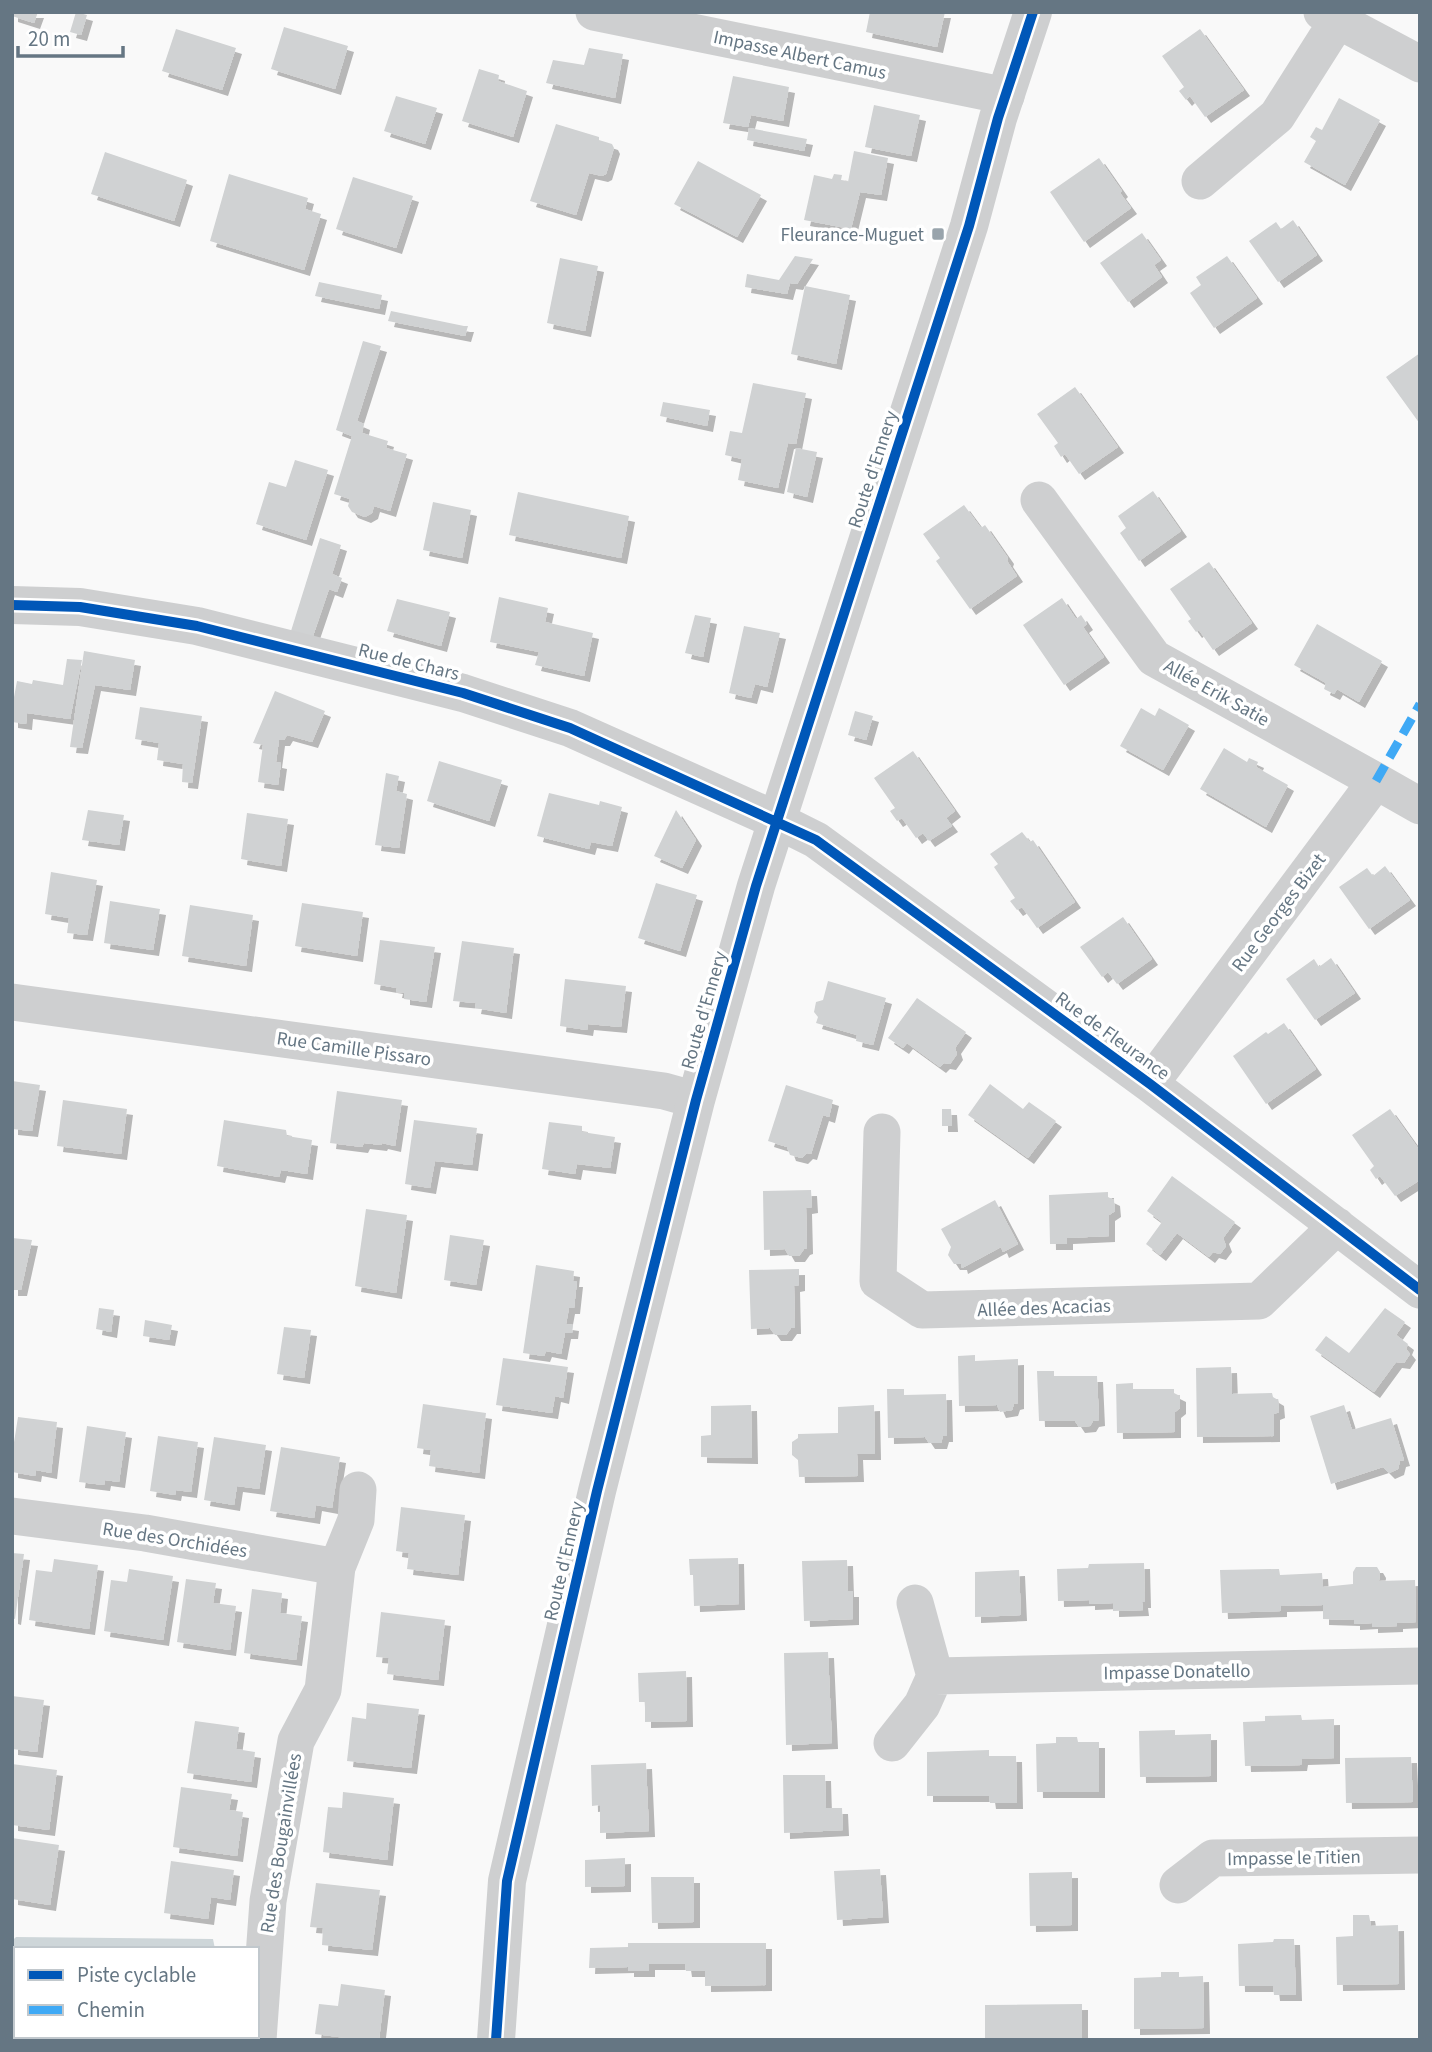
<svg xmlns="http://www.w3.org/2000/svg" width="1432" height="2052" viewBox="0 0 1432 2052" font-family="'Source Sans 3',sans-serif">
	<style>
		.water { fill: #ced6d9 }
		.building { fill: #d0d2d3; filter: url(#shadow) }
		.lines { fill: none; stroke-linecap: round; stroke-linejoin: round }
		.minor { stroke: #cecfd0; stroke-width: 37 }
		.tertiary { stroke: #cecfd0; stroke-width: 38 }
		.quiet { stroke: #3fa9f5; stroke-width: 9; stroke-dasharray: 18 9; stroke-linecap: butt }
		.cycleway-casing { stroke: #fff; stroke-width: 15 }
		.cycleway { stroke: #0057b8; stroke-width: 10 }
		.poi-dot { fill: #99a4ac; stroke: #fff; stroke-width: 2.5 }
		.labels { text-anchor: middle; stroke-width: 7; stroke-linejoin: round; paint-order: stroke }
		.street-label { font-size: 19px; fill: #657683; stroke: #fff }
		.poi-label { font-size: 19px; fill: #657683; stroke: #fff; text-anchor: end }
	</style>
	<defs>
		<filter id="shadow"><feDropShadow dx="6" dy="6" stdDeviation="0" flood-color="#0004"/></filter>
	</defs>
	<rect width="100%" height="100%" fill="#f9f9f9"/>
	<!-- water -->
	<path class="water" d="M 16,1937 L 213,1939 L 215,1949 L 16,1949 L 16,1964 L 12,1960 L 12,1941 Z"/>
	<!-- building -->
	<path class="building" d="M 12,12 L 38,12 L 34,23 L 12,16 Z
		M 76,12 L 87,15 L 81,35 L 70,32 Z
		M 870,12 L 945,12 L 937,47 L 866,32 Z
		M 284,27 L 348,46 L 335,89 L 271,69 Z
		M 176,29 L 236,48 L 222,90 L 162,71 Z
		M 1200,29 L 1244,90 L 1205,117 L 1190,96 L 1186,100 L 1179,91 L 1184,87 L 1162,56 Z
		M 589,48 L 623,54 L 615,98 L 546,83 L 553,60 L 584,65 Z
		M 479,69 L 499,75 L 498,81 L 527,91 L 513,137 L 462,121 Z
		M 733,76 L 789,87 L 783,121 L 751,115 L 748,127 L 723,123 Z
		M 396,96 L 437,108 L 425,144 L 384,131 Z
		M 1339,98 L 1380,120 L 1345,185 L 1304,162 L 1316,141 L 1310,137 L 1316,127 L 1322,130 Z
		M 874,105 L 920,115 L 911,156 L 865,147 Z
		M 556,124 L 599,137 L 599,140 L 612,144 L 614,148 L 606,174 L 602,176 L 589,173 L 576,215 L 530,201 Z
		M 749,128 L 807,139 L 804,151 L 747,140 Z
		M 854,151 L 888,158 L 881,195 L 860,192 L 851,229 L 804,220 L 814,175 L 832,179 L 834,174 L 842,175 L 841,180 L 848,182 Z
		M 105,152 L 187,180 L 174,221 L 91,194 Z
		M 1099,158 L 1122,191 L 1120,193 L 1131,208 L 1084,242 L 1050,192 Z
		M 698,161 L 761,195 L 737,237 L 674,204 Z
		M 229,174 L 308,198 L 305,209 L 321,214 L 304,270 L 210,241 Z
		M 353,177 L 413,196 L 396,248 L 336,229 Z
		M 1293,220 L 1317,255 L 1278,282 L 1249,241 L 1276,222 L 1281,229 Z
		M 1142,233 L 1161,260 L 1154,265 L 1162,277 L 1128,302 L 1100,263 Z
		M 795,256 L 813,259 L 797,284 L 790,283 L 787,294 L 745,287 L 747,274 L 779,280 Z
		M 1227,256 L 1257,298 L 1214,328 L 1190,293 L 1201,285 L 1196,277 Z
		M 560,258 L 598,266 L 585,331 L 547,323 Z
		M 319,282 L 382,295 L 379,309 L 315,296 Z
		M 805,286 L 850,295 L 836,364 L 791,354 Z
		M 391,311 L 464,326 L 468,326 L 465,336 L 388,321 Z
		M 363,341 L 381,346 L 357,421 L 364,424 L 362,433 L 388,441 L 386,448 L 407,454 L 390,511 L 374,506 L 372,513 L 365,517 L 352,512 L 348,506 L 350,499 L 334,494 L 352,436 L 336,430 Z
		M 1420,353 L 1420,424 L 1386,377 Z
		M 753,383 L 806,393 L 796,444 L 788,443 L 778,488 L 738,480 L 742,459 L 725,455 L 730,431 L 742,433 Z
		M 1075,387 L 1118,447 L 1079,474 L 1065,454 L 1061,457 L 1054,446 L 1058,443 L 1037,414 Z
		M 663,402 L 710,410 L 707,426 L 660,416 Z
		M 796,448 L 817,452 L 807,497 L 787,492 Z
		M 295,460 L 328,470 L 306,540 L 256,524 L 269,482 L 286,487 Z
		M 1153,491 L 1181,531 L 1139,561 L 1120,533 L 1126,528 L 1118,516 Z
		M 518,492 L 629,516 L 621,558 L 509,535 Z
		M 433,502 L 471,510 L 462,558 L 423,550 Z
		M 964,505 L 981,528 L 985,525 L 1008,558 L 1007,561 L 1017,576 L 970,609 L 936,561 L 940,558 L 923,534 Z
		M 320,538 L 341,545 L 332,574 L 342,578 L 337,592 L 329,589 L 313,636 L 291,631 Z
		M 1209,562 L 1252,623 L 1213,650 L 1199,630 L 1196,632 L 1188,621 L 1191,619 L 1170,589 Z
		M 499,597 L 548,608 L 545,622 L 593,633 L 584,676 L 535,665 L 539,652 L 490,642 Z
		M 1062,598 L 1076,619 L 1081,615 L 1087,624 L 1083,627 L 1104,657 L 1064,685 L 1023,625 Z
		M 397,599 L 450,612 L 441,646 L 387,631 Z
		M 695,615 L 711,618 L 703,657 L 685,653 Z
		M 1317,624 L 1382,661 L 1359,702 L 1337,689 L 1334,694 L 1324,689 L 1326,683 L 1294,665 Z
		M 744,626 L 780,633 L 767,687 L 755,684 L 751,698 L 729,693 Z
		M 84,651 L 135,660 L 130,690 L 95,685 L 82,748 L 70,747 Z
		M 67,659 L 82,660 L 70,719 L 27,713 L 26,724 L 12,722 L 12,708 L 17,681 L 32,684 L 33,680 L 63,685 Z
		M 275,691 L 325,711 L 312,742 L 287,735 L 284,740 L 279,740 L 276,762 L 281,763 L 278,785 L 258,782 L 263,745 L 253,743 Z
		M 140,707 L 202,716 L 192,783 L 182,782 L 183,764 L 157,760 L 159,743 L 135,739 Z
		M 1141,708 L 1155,716 L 1159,708 L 1189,725 L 1163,770 L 1120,746 Z
		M 855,711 L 873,716 L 866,740 L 848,735 Z
		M 1224,748 L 1247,762 L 1249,758 L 1258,762 L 1256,767 L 1288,785 L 1266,827 L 1200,789 Z
		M 913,751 L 955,811 L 946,818 L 952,826 L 929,841 L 923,833 L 916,838 L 902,818 L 897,821 L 890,811 L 895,808 L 874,778 Z
		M 439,761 L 502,780 L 489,821 L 427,801 Z
		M 386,773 L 399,776 L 396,791 L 407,794 L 399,848 L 375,845 Z
		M 549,793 L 599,805 L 600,801 L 622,807 L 612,846 L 591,842 L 589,849 L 537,836 Z
		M 88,810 L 124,815 L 119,845 L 82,840 Z
		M 676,810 L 696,840 L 682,868 L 654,856 Z
		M 247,813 L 288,819 L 281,866 L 241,859 Z
		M 1022,832 L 1030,842 L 1033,840 L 1075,902 L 1037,928 L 1022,907 L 1017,910 L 1010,901 L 1015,898 L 994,867 L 998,864 L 990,854 Z
		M 1385,866 L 1410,900 L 1369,929 L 1339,887 L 1367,868 L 1373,876 Z
		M 51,872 L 97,880 L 87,935 L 67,933 L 69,918 L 45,914 Z
		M 656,883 L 697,895 L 680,951 L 638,938 Z
		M 110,901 L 160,909 L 153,950 L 104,943 Z
		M 302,903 L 363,912 L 357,956 L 295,946 Z
		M 190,905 L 253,915 L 246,966 L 182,956 Z
		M 1123,917 L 1152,959 L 1117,984 L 1108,972 L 1102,977 L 1080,947 Z
		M 380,940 L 435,947 L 426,1002 L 404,999 L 404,993 L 396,992 L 397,988 L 374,984 Z
		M 462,941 L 514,948 L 506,1013 L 475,1008 L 476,1003 L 453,1001 Z
		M 1331,958 L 1355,993 L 1315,1020 L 1286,979 L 1314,959 L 1319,967 Z
		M 565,979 L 626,986 L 621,1027 L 588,1024 L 587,1030 L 560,1026 Z
		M 828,981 L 886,998 L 873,1045 L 856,1041 L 857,1035 L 816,1023 L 818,1017 L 814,1012 L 816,1002 L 823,1000 Z
		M 917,998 L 966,1032 L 955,1048 L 957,1054 L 950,1064 L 944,1063 L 940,1067 L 907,1043 L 903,1048 L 888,1038 Z
		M 1284,1023 L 1316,1069 L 1266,1104 L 1233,1056 L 1266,1032 L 1268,1034 Z
		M 12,1081 L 40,1085 L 32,1131 L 12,1129 Z
		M 990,1084 L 1023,1109 L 1029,1102 L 1056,1121 L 1028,1158 L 968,1115 Z
		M 786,1085 L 833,1100 L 829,1117 L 823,1115 L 811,1154 L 807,1153 L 802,1158 L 790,1155 L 787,1147 L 768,1141 Z
		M 337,1091 L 402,1100 L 395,1146 L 382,1143 L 381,1145 L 364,1143 L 362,1147 L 330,1143 Z
		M 63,1100 L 127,1109 L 121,1154 L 57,1146 Z
		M 942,1109 L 951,1109 L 952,1126 L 942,1126 Z
		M 1390,1109 L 1420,1151 L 1420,1180 L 1395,1196 L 1380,1176 L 1376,1179 L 1370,1170 L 1374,1166 L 1352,1135 Z
		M 224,1120 L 286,1130 L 287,1136 L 312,1140 L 307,1174 L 281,1170 L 279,1177 L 217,1166 Z
		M 414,1120 L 477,1128 L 472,1165 L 435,1161 L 430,1188 L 405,1184 Z
		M 549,1122 L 582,1126 L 582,1132 L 615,1137 L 610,1168 L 577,1164 L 575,1174 L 542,1169 Z
		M 1172,1176 L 1235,1222 L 1223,1238 L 1226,1246 L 1220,1254 L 1213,1252 L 1209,1257 L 1177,1233 L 1160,1255 L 1146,1244 L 1162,1222 L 1147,1211 Z
		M 811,1190 L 812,1207 L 806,1208 L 807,1248 L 804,1249 L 799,1256 L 789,1256 L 785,1249 L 764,1250 L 763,1191 Z
		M 1108,1192 L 1108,1197 L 1114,1200 L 1115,1211 L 1109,1215 L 1109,1236 L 1067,1238 L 1067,1244 L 1050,1244 L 1049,1195 Z
		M 995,1200 L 1018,1244 L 1003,1252 L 1001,1247 L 962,1268 L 961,1264 L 954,1264 L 948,1255 L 951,1247 L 941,1229 Z
		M 366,1209 L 407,1215 L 396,1293 L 355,1286 Z
		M 450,1235 L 484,1240 L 476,1285 L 444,1280 Z
		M 12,1238 L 32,1240 L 21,1290 L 12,1290 Z
		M 536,1265 L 574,1271 L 573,1281 L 577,1281 L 574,1308 L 569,1308 L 566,1324 L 573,1325 L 572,1333 L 565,1333 L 561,1354 L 546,1351 L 544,1356 L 523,1353 Z
		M 799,1269 L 799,1285 L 794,1286 L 795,1328 L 791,1328 L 786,1335 L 775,1335 L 770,1328 L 751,1329 L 749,1270 Z
		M 99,1308 L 114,1310 L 111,1332 L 96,1329 Z
		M 1385,1308 L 1405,1322 L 1396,1335 L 1408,1344 L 1406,1349 L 1410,1354 L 1404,1363 L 1396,1362 L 1374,1392 L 1315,1350 L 1326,1336 L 1349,1353 Z
		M 145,1320 L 172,1325 L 169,1340 L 143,1336 Z
		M 284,1327 L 311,1330 L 304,1378 L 277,1374 Z
		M 975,1355 L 975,1361 L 1018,1359 L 1018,1403 L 1014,1404 L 1012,1410 L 1000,1412 L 997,1405 L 959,1406 L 958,1356 Z
		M 503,1358 L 568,1367 L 563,1398 L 555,1396 L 552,1413 L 496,1405 Z
		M 1231,1367 L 1232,1394 L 1272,1393 L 1273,1397 L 1278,1400 L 1279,1412 L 1274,1414 L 1274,1436 L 1197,1437 L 1196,1368 Z
		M 1037,1371 L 1054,1371 L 1054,1376 L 1097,1376 L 1099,1420 L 1093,1421 L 1090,1426 L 1079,1427 L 1075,1421 L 1039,1421 Z
		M 1133,1383 L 1133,1389 L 1174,1389 L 1174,1393 L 1180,1396 L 1180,1408 L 1175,1412 L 1175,1432 L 1117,1433 L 1116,1384 Z
		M 887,1389 L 904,1389 L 904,1395 L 946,1394 L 947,1436 L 943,1436 L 941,1443 L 929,1443 L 925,1437 L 888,1438 Z
		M 423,1404 L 486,1413 L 479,1473 L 429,1466 L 431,1450 L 417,1448 Z
		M 751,1405 L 752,1458 L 701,1457 L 701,1436 L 711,1435 L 711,1406 Z
		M 874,1405 L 875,1454 L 857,1454 L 858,1476 L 799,1477 L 798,1460 L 792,1455 L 792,1442 L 798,1438 L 798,1434 L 838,1433 L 838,1407 Z
		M 1344,1405 L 1352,1430 L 1391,1418 L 1404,1460 L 1400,1461 L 1398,1469 L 1389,1473 L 1383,1467 L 1331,1484 L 1310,1416 Z
		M 18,1417 L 57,1422 L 51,1473 L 36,1470 L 35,1476 L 12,1472 L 12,1455 Z
		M 87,1426 L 126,1432 L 119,1482 L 105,1480 L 104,1485 L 79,1482 Z
		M 158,1436 L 198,1442 L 191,1492 L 176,1490 L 175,1495 L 150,1491 Z
		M 214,1437 L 266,1445 L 259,1489 L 237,1486 L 234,1505 L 204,1500 Z
		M 281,1447 L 340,1457 L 332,1508 L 316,1505 L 314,1518 L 270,1511 Z
		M 401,1507 L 465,1515 L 458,1575 L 407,1569 L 409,1553 L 396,1551 Z
		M 12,1553 L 24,1554 L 15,1619 L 12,1618 Z
		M 738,1558 L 739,1604 L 694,1606 L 693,1575 L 690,1575 L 689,1559 Z
		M 54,1559 L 98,1565 L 89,1629 L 29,1620 L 36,1570 L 52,1572 Z
		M 847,1560 L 848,1591 L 853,1591 L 853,1619 L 804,1621 L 802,1561 Z
		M 1144,1563 L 1145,1602 L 1142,1602 L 1143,1610 L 1113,1611 L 1113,1603 L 1089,1604 L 1089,1600 L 1058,1601 L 1057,1569 L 1088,1568 L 1089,1564 Z
		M 1356,1567 L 1377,1567 L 1380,1572 L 1379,1581 L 1415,1580 L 1416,1622 L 1397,1623 L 1397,1626 L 1372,1627 L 1372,1623 L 1354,1624 L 1354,1620 L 1323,1619 L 1323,1605 L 1281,1606 L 1281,1611 L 1222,1613 L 1220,1570 L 1279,1569 L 1280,1575 L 1322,1573 L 1323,1587 L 1353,1584 L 1353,1572 Z
		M 129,1569 L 173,1576 L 163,1640 L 104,1631 L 111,1580 L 127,1582 Z
		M 1019,1570 L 1021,1615 L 975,1617 L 975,1572 Z
		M 186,1579 L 216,1583 L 213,1603 L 236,1606 L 230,1650 L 177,1642 Z
		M 252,1589 L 282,1593 L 280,1613 L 302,1616 L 296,1660 L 244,1653 Z
		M 381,1612 L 445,1620 L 438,1680 L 387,1674 L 389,1658 L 376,1657 Z
		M 828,1652 L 832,1743 L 786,1745 L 784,1653 Z
		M 686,1671 L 687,1721 L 645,1722 L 645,1702 L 639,1702 L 638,1673 Z
		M 12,1696 L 44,1700 L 37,1752 L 12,1749 Z
		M 367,1703 L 419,1709 L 411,1768 L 347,1761 L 352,1717 L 366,1719 Z
		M 1301,1715 L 1302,1720 L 1334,1719 L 1334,1758 L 1302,1759 L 1301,1765 L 1245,1766 L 1243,1722 L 1265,1721 L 1265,1716 Z
		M 195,1721 L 239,1727 L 236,1749 L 255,1752 L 251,1782 L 187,1773 Z
		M 1175,1730 L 1175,1735 L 1211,1734 L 1211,1776 L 1140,1777 L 1139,1731 Z
		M 1056,1737 L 1077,1737 L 1078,1742 L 1099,1742 L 1099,1792 L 1037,1792 L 1036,1744 L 1056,1743 Z
		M 989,1750 L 989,1756 L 1016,1756 L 1017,1803 L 990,1803 L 989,1796 L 927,1796 L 927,1752 Z
		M 1411,1757 L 1413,1802 L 1346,1803 L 1345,1758 Z
		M 646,1763 L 649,1831 L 600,1833 L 600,1805 L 592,1806 L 591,1765 Z
		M 12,1764 L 57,1770 L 49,1830 L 12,1825 Z
		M 783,1775 L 825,1775 L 826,1808 L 842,1808 L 843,1830 L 784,1833 Z
		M 181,1787 L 232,1794 L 229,1810 L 243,1812 L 237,1856 L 173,1847 Z
		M 343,1792 L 394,1798 L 387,1860 L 323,1852 L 328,1807 L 342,1808 Z
		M 12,1838 L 59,1845 L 50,1905 L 12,1899 Z
		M 625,1858 L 625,1886 L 585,1887 L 585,1860 Z
		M 171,1861 L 234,1870 L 230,1900 L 211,1897 L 208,1919 L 164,1913 Z
		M 880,1869 L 883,1917 L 837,1920 L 834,1871 Z
		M 1072,1872 L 1072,1925 L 1030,1926 L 1029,1873 Z
		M 651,1877 L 694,1877 L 694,1922 L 652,1923 Z
		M 316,1883 L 380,1890 L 372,1950 L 322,1945 L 323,1928 L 310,1927 Z
		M 1353,1915 L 1369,1915 L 1371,1926 L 1398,1925 L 1399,1984 L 1337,1985 L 1336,1937 L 1353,1936 Z
		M 1274,1939 L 1294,1939 L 1296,1995 L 1274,1995 L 1273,1986 L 1239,1986 L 1238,1944 L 1273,1942 Z
		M 628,1943 L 766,1943 L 766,1985 L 705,1986 L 705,1971 L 686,1971 L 685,1964 L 649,1964 L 649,1971 L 628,1971 L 628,1967 L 589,1968 L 590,1948 L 628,1947 Z
		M 1161,1972 L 1179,1972 L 1179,1977 L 1203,1976 L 1204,2028 L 1134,2029 L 1134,1978 L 1161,1977 Z
		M 341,1984 L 385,1990 L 379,2040 L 362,2040 L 315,2034 L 319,2004 L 338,2006 Z
		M 1082,2004 L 1082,2040 L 985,2040 L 985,2005 Z"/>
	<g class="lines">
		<!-- minor -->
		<path class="minor" d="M 594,12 L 1006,96
			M 1322,12 L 1420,64
			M 1200,181 L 1277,116 L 1343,12
			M 1039,500 L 1154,658 L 1376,781
			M 778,821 L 816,840 L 1150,1084 L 1420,1290
			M 12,1002 L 664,1091 L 696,1100
			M 1150,1084 L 1376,781 L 1420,806
			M 882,1132 L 878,1281 L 922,1310 L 1259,1301 L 1337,1226
			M 12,1516 L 145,1533 L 337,1567
			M 935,1676 L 1420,1666
			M 892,1743 L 922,1705 L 935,1676 L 915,1603
			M 1178,1885 L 1213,1858 L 1420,1855
			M 258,2040 L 268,1901 L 296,1741 L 323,1690 L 337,1567 L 356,1520 L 358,1490"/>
		<!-- tertiary -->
		<path class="tertiary" d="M 12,605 L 80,607 L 197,626 L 463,693 L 570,728 L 778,821
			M 496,2040 L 507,1881 L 597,1491 L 696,1100 L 756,886 L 969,226 L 998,118 L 1033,12"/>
		<!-- quiet -->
		<path class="quiet" d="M 1376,781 L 1420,704"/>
		<!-- cycleway casing -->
		<g class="cycleway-casing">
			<path id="cycleway" d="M 12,605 L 80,607 L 197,626 L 463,693 L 570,728 L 816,840 L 1150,1084 L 1420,1290
				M 496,2040 L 507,1881 L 597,1491 L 696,1100 L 756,886 L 969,226 L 998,118 L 1033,12"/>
		</g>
		<!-- cycleway -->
		<use href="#cycleway" class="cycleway"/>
	</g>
	<!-- markers -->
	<rect class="poi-dot" x="931" y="227" width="14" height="14" rx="3.5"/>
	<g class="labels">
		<!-- street labels -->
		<g class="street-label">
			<text transform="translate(800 54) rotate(12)" y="7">Impasse Albert Camus</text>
			<text transform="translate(872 469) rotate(-72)" y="7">Route d'Ennery</text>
			<text transform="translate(409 661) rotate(14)" y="7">Rue de Chars</text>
			<text transform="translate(1217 692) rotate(29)" y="7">Allée Erik Satie</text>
			<text transform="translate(1278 912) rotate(-53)" y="7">Rue Georges Bizet</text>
			<text transform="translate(703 1010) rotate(-74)" y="7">Route d'Ennery</text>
			<text transform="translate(1113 1035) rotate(36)" y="7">Rue de Fleurance</text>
			<text transform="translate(354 1048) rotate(8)" y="7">Rue Camille Pissaro</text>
			<text transform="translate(1044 1307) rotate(-2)" y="7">Allée des Acacias</text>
			<text transform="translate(175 1539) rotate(9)" y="7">Rue des Orchidées</text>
			<text transform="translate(563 1561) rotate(-77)" y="7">Route d'Ennery</text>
			<text transform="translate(1177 1671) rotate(-1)" y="7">Impasse Donatello</text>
			<text transform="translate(280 1843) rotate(-81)" y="7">Rue des Bougainvillées</text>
			<text transform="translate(1294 1857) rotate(-1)" y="7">Impasse le Titien</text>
		</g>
		<!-- poi labels -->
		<g class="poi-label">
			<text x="924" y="241">Fleurance-Muguet</text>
		</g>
	</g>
	<!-- border -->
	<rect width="1432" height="2052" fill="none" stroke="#657683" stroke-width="28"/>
	<!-- legend -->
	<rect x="14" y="1947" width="245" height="91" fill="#ffffff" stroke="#c1c8cd" stroke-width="2"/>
	<rect x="28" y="1970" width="35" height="10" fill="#0057b8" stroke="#c1c8cd" stroke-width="2"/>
	<text x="77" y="1982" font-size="21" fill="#657683">Piste cyclable</text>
	<rect x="28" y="2005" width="35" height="10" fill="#3fa9f5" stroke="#c1c8cd" stroke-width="2"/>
	<text x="77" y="2017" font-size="21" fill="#657683">Chemin</text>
	<!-- scale -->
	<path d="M18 46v10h105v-10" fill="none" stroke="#657683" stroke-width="3.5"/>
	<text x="28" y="46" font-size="21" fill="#657683" stroke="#ffffff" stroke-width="5" paint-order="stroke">20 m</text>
</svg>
